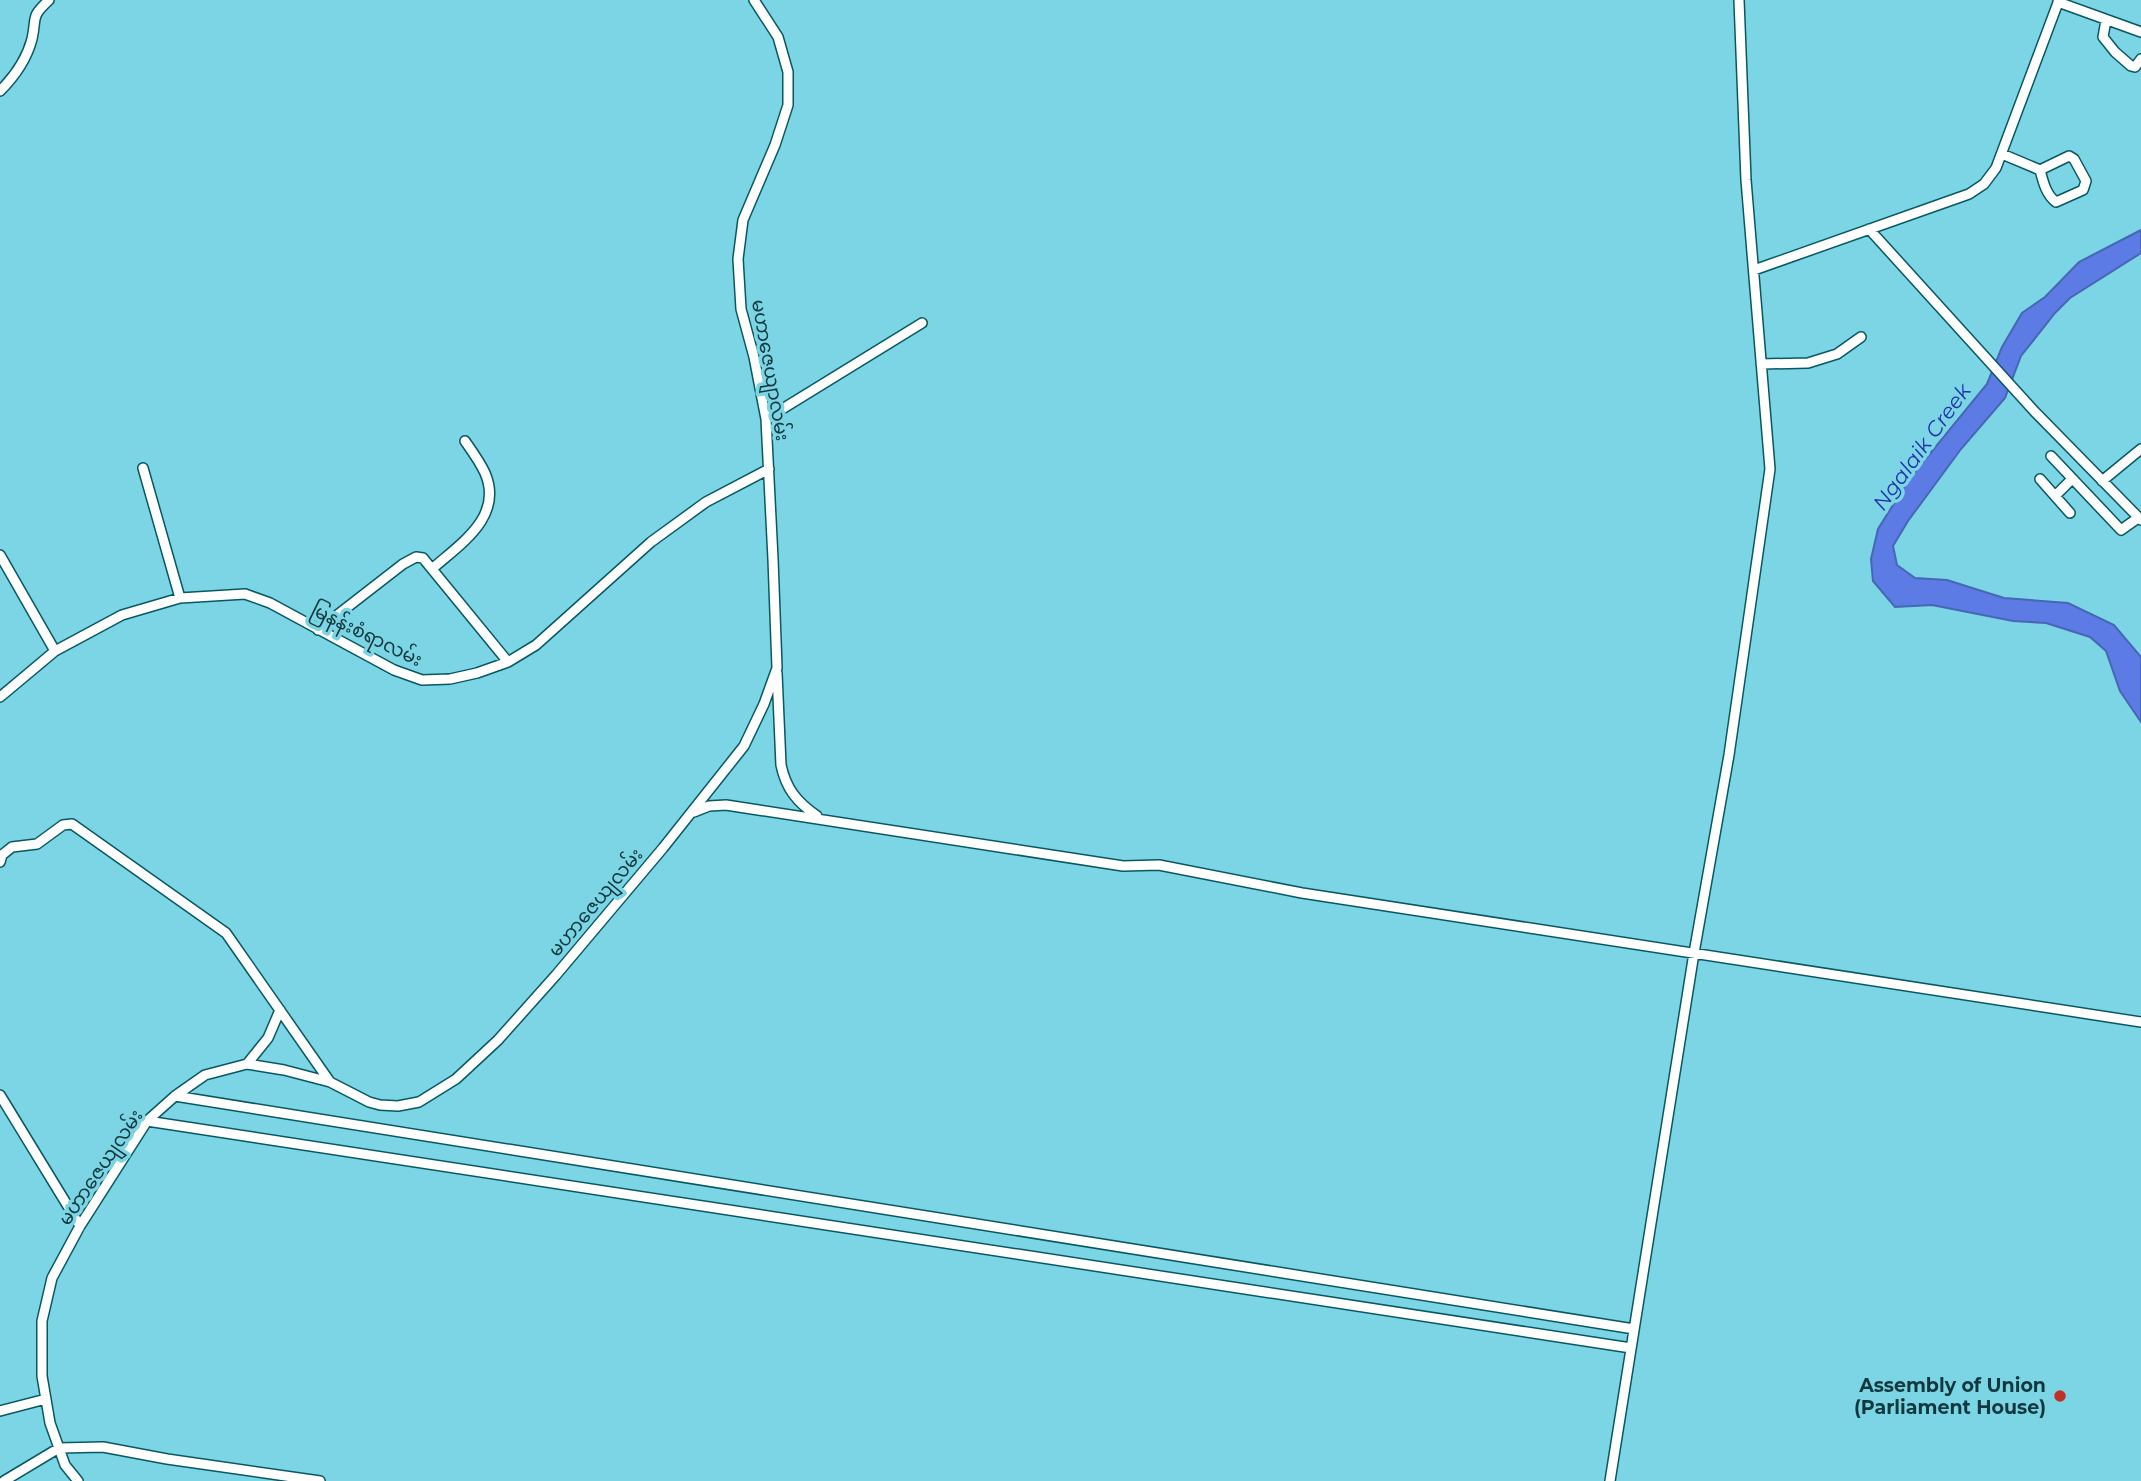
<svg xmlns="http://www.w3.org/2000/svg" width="2141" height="1481" viewBox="0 0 2141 1481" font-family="Montserrat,'Noto Sans Myanmar',sans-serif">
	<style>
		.water { fill: #5c7be5; stroke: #4667b3; stroke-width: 2 }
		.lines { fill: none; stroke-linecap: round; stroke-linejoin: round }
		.street-casing { stroke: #075863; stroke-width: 12 }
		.street { stroke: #fff; stroke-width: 9 }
		.poi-dot { fill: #bf3127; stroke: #7bd5e4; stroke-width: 2.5 }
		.labels { text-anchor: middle; stroke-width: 7; stroke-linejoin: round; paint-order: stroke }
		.street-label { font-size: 19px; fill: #11383e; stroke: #7bd5e4 }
		.poi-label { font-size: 19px; font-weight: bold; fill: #11383e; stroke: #7bd5e4; text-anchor: end }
		.water-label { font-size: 21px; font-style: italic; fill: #2232ad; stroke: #7bd5e4 }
	</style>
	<rect width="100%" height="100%" fill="#7bd5e4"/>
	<!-- water -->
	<path class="water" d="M 2141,230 L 2141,253 L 2070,298 L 2055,313 L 2021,356 L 2005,398 L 1961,449 L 1908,521 L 1893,546 L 1897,565 L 1915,578 L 1947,580 L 2004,598 L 2068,603 L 2114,625 L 2141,657 L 2141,722 L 2120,691 L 2106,651 L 2090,637 L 2046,623 L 2013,621 L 1932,605 L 1895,607 L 1873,581 L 1871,559 L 1878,529 L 1910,478 L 1987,384 L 2002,347 L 2022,313 L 2045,297 L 2079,262 Z"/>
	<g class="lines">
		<!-- street casing -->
		<g class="street-casing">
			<path id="street" d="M 2058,2 L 2141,32
				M 2106,20 L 2103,37 L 2115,52 L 2131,66 L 2135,67 L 2141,59
				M 0,91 C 14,77 27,58 32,39 C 37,16 30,18 49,0
				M 2002,154 L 2040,170 C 2043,181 2046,195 2056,202 L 2083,190 L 2086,181 L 2074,159 L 2069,156 L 2040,170
				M 1869,229 L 2035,412 L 2141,520
				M 1754,270 L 1969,194 L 1984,184 L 1996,168 L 2059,0
				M 1761,364 L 1808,363 L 1837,354 L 1861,337
				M 766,419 L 922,323
				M 2051,456 L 2121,530 L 2138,518
				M 143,468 L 180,598
				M 2040,479 L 2055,496 L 2072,479
				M 2102,481 L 2141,449
				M 2055,496 L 2070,513
				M 0,555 L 55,651
				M 432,569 C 460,544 504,517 485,473 C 480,462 472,451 465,441
				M 318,630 L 403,564 L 416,557 L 423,558 L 427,563 L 508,662
				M 777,673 L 781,765 C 786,789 797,802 817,816
				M 0,697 L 55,651 L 122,615 L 180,598 L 245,594 L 270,603 L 394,670 L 422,680 L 450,679 L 477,673 L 508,662 L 536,645 L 651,542 L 706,502 L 769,469
				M 694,812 L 709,806 L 726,805 L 1123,866 L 1159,865 L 1302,893 L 2141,1022
				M 0,862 L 2,855 L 12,847 L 37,844 L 63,825 L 72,824 L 226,933 L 330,1082
				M 247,1064 L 268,1038 L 280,1010
				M 0,1095 L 80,1226
				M 175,1096 L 1634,1329
				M 147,1121 L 1631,1348
				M 0,1411 L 46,1399
				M 4,1481 L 59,1448 L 103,1447 L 167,1459 L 320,1481
				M 78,1481 L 65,1465 L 50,1423 L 42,1376 L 42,1321 L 52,1278 L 80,1226 L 147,1121 L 175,1096 L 205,1075 L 247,1064 L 284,1070 L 330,1082 L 369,1102 L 380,1105 L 398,1106 L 419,1102 L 456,1079 L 498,1040 L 556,975 L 663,848 L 744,746 L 764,704 L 777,668 L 773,559 L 766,419 L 754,357 L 741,309 L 738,259 L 743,220 L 775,145 L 788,105 L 788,72 L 778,37 L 754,0
				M 1610,1481 L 1694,953 L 1729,755 L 1770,469 L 1746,180 L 1739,0"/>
		</g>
		<!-- street -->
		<use href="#street" class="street"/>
	</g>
	<!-- markers -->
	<circle class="poi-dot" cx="2060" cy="1396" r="7"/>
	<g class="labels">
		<!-- street labels -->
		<g class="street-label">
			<text transform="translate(771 370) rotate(80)" y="7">မဟာဇေယျာလမ်း</text>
			<text transform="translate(367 634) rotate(26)" y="7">မြနန်းစံရာလမ်း</text>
			<text transform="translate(595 902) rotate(-50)" y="7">မဟာဇေယျလမ်း</text>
			<text transform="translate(100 1167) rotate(-56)" y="7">မဟာဇေယျလမ်း</text>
		</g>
		<!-- poi labels -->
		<g class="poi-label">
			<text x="2046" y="1392">Assembly of Union<tspan x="2046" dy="22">(Parliament House)</tspan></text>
		</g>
		<!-- water labels -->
		<g class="water-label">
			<text transform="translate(1922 447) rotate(-54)" y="7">Ngalaik Creek</text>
		</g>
	</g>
</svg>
